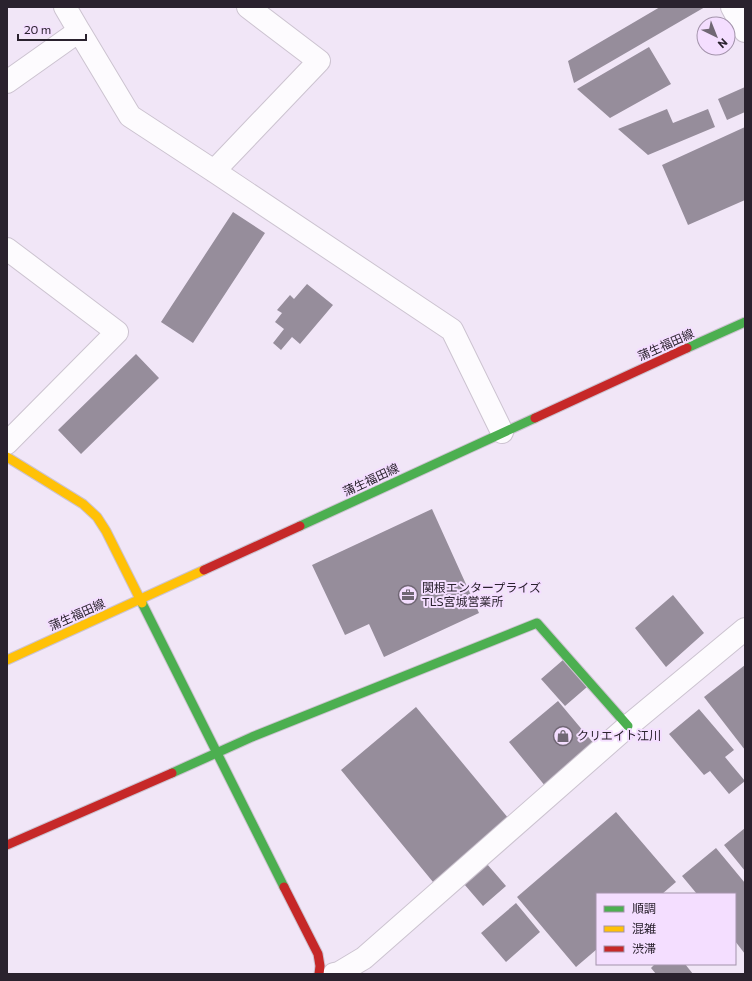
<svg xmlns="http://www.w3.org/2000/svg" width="752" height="981" viewBox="0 0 752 981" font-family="Commissioner,'Noto Sans JP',sans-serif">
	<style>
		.building { fill: #968d9b }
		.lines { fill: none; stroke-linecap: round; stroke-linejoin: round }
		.street-casing { stroke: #ccc3d0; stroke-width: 24 }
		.fast-casing { stroke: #ccc3d0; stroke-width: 11 }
		.slow-casing { stroke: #ccc3d0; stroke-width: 11 }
		.jam-casing { stroke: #ccc3d0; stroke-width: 11 }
		.street { stroke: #fdfbfe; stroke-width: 22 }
		.fast { stroke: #4caf50; stroke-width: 9 }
		.slow { stroke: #ffc107; stroke-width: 9 }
		.jam { stroke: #c62828; stroke-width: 9 }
		.labels { text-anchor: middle; stroke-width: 4; stroke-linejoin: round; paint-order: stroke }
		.street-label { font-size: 12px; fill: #2a222e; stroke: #f4deff }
		.poi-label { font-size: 12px; fill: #2a222e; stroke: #f4deff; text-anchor: start }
	</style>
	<rect width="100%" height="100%" fill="#f1e6f7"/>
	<!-- building -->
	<path class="building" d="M 660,7 L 705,7 L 574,83 L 568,61 Z
		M 649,47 L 671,84 L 610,118 L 577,89 Z
		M 745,87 L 745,112 L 727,120 L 718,99 Z
		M 667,109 L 673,123 L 708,109 L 715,127 L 648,155 L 618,129 Z
		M 745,127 L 745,200 L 688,225 L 662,165 Z
		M 233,212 L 265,233 L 193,343 L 161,322 Z
		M 307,284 L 333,305 L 300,344 L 292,337 L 281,350 L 273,343 L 284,329 L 275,322 L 282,313 L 277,310 L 290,295 L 294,299 Z
		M 136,354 L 159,378 L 81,454 L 58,430 Z
		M 432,509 L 479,613 L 384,657 L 369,624 L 345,635 L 312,565 Z
		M 673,595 L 704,633 L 666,667 L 635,628 Z
		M 563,660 L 587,687 L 565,706 L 541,679 Z
		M 745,665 L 745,750 L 704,697 Z
		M 558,701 L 595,745 L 546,787 L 509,742 Z
		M 416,707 L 509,819 L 433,882 L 341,770 Z
		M 699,709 L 734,750 L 725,757 L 745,781 L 729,794 L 710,771 L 704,775 L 669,734 Z
		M 616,812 L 676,882 L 662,894 L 597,894 L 597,949 L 576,967 L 517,897 Z
		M 745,828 L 745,871 L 724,845 Z
		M 716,848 L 745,883 L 745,954 L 735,941 L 735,894 L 697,894 L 682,876 Z
		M 487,864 L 506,886 L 483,906 L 464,884 Z
		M 516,903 L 540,932 L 506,962 L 481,933 Z
		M 655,964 L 685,964 L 693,974 L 656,974 L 651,968 Z"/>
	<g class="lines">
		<!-- street casing -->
		<g class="street-casing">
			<path id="street" d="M 732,7 L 745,31
				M 79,31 L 130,116 L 214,171 L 452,330 L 502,432
				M 7,82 L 79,31 L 65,7
				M 214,171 L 319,61 L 248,7
				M 7,249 L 117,332 L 7,443
				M 334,974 L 339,973 L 364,958 L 628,726 L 745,629"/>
		</g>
		<!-- fast casing -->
		<g class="fast-casing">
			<path id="fast" d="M 687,348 L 745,322
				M 300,526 L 535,418
				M 142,603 L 284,887
				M 172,773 L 252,737 L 537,623 L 628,726"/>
		</g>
		<!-- slow casing -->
		<g class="slow-casing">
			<path id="slow" d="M 7,457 L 83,504 L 97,517 L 106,531 L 142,603
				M 7,660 L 204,570"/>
		</g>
		<!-- jam casing -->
		<g class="jam-casing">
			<path id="jam" d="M 535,418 L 687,348
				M 204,570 L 300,526
				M 7,845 L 172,773
				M 284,887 L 318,954 L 320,966 L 319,974"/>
		</g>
		<!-- street -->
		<use href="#street" class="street"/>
		<!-- fast -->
		<use href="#fast" class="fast"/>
		<!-- slow -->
		<use href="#slow" class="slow"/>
		<!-- jam -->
		<use href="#jam" class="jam"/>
	</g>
	<!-- icons -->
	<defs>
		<g id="office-ring" transform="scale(1)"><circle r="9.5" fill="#f4deff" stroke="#706774" stroke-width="1.5"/><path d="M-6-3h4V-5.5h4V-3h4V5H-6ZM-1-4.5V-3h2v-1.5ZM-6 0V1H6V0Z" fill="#706774"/></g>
		<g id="shop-ring" transform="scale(1)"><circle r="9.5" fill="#f4deff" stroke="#706774" stroke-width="1.5"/><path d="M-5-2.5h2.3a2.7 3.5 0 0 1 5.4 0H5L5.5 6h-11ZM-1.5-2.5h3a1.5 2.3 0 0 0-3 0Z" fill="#706774"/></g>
	</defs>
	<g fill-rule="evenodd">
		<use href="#office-ring" x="408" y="595"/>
		<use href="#shop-ring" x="563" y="736"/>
	</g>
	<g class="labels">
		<!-- street labels -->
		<g class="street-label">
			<text transform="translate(666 345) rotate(-24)" y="4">蒲生福田線</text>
			<text transform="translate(371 480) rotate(-25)" y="4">蒲生福田線</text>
			<text transform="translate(77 615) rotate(-24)" y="4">蒲生福田線</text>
		</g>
		<!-- poi labels -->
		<g class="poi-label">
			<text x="422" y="592">関根エンタープライズ<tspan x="422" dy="14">TLS宮城営業所</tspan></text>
			<text x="577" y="740">クリエイト江川</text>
		</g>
	</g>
	<!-- border -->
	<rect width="752" height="981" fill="none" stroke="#2a222e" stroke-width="16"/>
	<!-- legend -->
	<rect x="596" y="893" width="140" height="72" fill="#f4deff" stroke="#a393ab"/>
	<rect x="604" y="906" width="20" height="6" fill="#4caf50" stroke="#a393ab"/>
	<text x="632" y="913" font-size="12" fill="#2a222e">順調</text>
	<rect x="604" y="926" width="20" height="6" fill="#ffc107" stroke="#a393ab"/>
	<text x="632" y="933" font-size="12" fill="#2a222e">混雑</text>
	<rect x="604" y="946" width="20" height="6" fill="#c62828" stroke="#a393ab"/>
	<text x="632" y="953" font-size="12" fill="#2a222e">渋滞</text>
	<!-- north arrow -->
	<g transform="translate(716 36) rotate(137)"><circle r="19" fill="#f4deff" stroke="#a393ab"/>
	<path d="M0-3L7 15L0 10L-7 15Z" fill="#706774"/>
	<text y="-6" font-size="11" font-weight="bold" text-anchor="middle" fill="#2a222e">N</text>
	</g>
	<!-- scale -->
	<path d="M18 34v6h68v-6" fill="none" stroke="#2a222e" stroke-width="2"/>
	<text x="24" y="34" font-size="12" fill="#2a222e" stroke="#f4deff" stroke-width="3" paint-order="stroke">20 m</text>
</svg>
